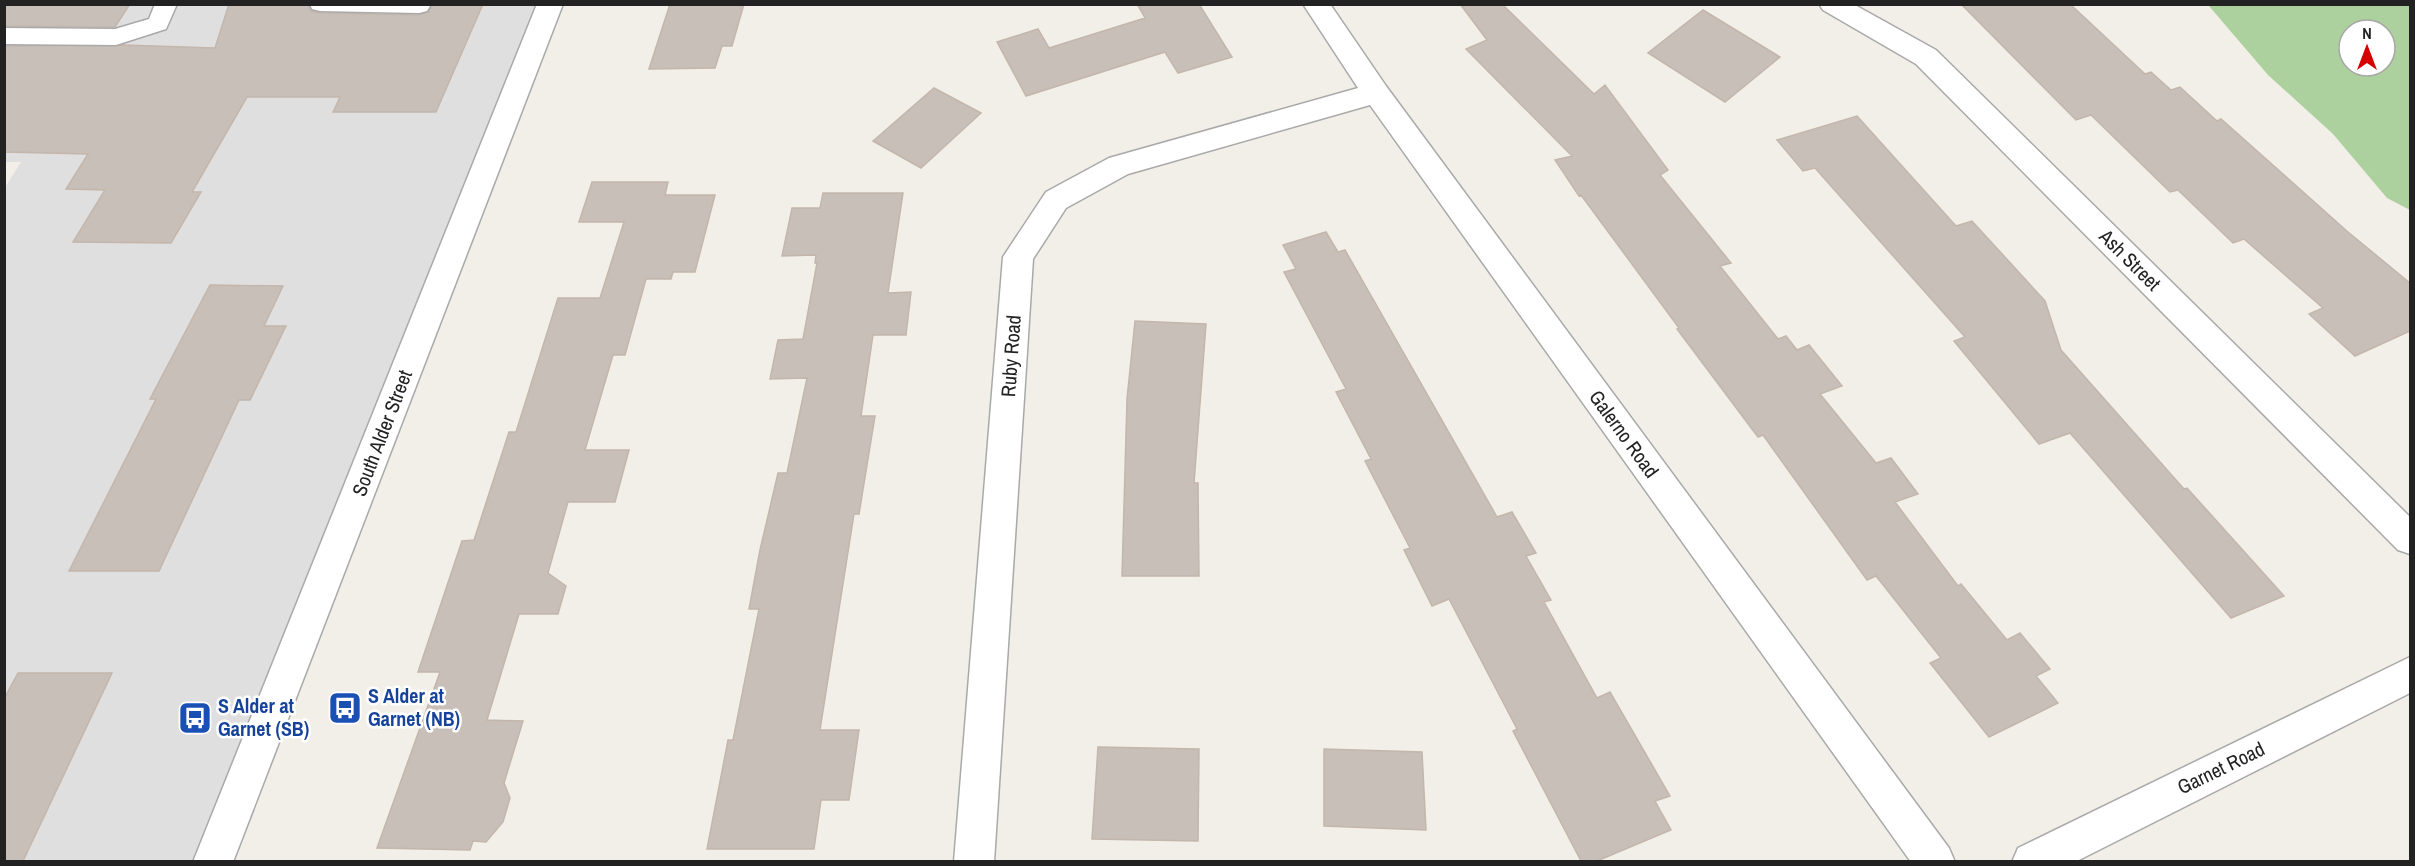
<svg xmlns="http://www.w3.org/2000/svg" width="2415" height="866" viewBox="0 0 2415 866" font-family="'Archivo Narrow',sans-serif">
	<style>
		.residential { fill: #e0dfdf }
		.forest { fill: #add19e; fill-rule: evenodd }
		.building { fill: #c7bfb8; stroke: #c4b6ab; stroke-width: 1.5 }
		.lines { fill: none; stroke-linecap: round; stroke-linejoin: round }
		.service-casing { stroke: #a9a9a9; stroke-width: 3 }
		.minor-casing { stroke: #a9a9a9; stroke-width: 3 }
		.tertiary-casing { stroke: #a9a9a9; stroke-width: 3 }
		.service { fill: #fff; fill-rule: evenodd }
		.minor { fill: #fff; fill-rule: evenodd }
		.tertiary { fill: #fff; fill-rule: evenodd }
		.labels { text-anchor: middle; stroke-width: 5; stroke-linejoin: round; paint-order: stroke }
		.street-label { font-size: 20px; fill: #222; stroke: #fff }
		.transit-label { font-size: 20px; font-weight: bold; fill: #164399; stroke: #fff; text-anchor: start }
	</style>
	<rect width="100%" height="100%" fill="#f2efe9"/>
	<!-- residential -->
	<path class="residential" d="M 5,5 L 550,5 L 213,861 L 5,861 L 4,189 L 21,162 L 5,162 Z"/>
	<!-- forest -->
	<path class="forest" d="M 2194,5 L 2410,5 L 2410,210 L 2387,198 L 2333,134 L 2268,75 L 2209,6 ZM 2349,30 L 2385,30 L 2385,66 L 2349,66 Z"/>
	<!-- building -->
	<path class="building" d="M 4,4 L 130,4 L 115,27 L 4,26 Z
		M 229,4 L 308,4 L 311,11 L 320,13 L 419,15 L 429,12 L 432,4 L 483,4 L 436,112 L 333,112 L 340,97 L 247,97 L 192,192 L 201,192 L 171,243 L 73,242 L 105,190 L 66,189 L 88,154 L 4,152 L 4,46 L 123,45 L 215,48 Z
		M 670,4 L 744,4 L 732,46 L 722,46 L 715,68 L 649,69 Z
		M 1137,4 L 1199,4 L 1232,57 L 1178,73 L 1165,52 L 1026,96 L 997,42 L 1038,29 L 1049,48 L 1145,18 Z
		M 1460,4 L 1502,4 L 1594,94 L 1605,85 L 1668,170 L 1660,175 L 1731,263 L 1720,266 L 1778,339 L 1786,336 L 1797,350 L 1809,345 L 1842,386 L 1820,394 L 1876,463 L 1891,458 L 1918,494 L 1895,502 L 1958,586 L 1961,584 L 2007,640 L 2020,633 L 2050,669 L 2036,676 L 2058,703 L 1989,737 L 1930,663 L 1941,658 L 1876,576 L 1867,580 L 1763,435 L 1758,437 L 1677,329 L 1679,328 L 1581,195 L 1579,196 L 1555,160 L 1572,156 L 1466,49 L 1487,40 Z
		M 1961,4 L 2070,4 L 2145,74 L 2151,72 L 2171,90 L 2180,87 L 2217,121 L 2221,119 L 2348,232 L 2410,283 L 2410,331 L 2355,356 L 2309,314 L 2323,308 L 2244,239 L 2233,243 L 2178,190 L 2170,192 L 2091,115 L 2076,120 Z
		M 1703,10 L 1780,57 L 1725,102 L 1648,53 Z
		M 934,88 L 981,113 L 921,168 L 873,141 Z
		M 1857,116 L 1956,226 L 1972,221 L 2045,301 L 2061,350 L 2184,489 L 2187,488 L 2284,596 L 2231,618 L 2070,433 L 2039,444 L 1954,341 L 1965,337 L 1815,168 L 1803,171 L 1777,140 Z
		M 592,182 L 668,182 L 665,195 L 715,195 L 695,272 L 673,272 L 671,279 L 646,279 L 625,355 L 613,355 L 585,450 L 629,450 L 615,502 L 568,502 L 548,573 L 566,586 L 558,614 L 519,614 L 487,720 L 523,721 L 504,783 L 510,798 L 503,822 L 486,842 L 473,841 L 470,850 L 377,848 L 440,672 L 418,672 L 462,541 L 474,540 L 509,432 L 516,432 L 558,298 L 600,298 L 624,222 L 579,222 Z
		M 823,193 L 903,193 L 888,293 L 911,292 L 906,335 L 873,335 L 861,416 L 875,416 L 859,514 L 854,514 L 820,730 L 859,730 L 849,800 L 821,800 L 814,849 L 707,849 L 728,740 L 733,740 L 759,609 L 749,609 L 760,550 L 778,473 L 787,473 L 807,378 L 770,379 L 778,340 L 803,339 L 817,263 L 815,263 L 816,255 L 782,256 L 792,208 L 820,208 Z
		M 1326,232 L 1338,252 L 1345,250 L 1497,517 L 1512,512 L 1536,553 L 1526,556 L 1551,600 L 1544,602 L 1597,698 L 1610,692 L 1670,796 L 1655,801 L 1671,830 L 1597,861 L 1581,861 L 1513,731 L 1517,729 L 1449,599 L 1432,606 L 1404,550 L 1410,548 L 1365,461 L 1371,459 L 1336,392 L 1346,389 L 1284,272 L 1296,269 L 1283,245 Z
		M 210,285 L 283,286 L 264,326 L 286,326 L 250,400 L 239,400 L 159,571 L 69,571 L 156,399 L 150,399 Z
		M 1135,321 L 1206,324 L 1194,483 L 1198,483 L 1199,576 L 1122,576 L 1127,399 Z
		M 18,673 L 112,673 L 23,861 L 4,861 L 4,699 Z
		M 1098,747 L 1199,749 L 1198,841 L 1092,839 Z
		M 1324,749 L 1422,752 L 1426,830 L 1324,826 Z"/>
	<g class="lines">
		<!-- service casing -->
		<g class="service-casing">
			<path id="service" d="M 155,4 L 177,4 L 166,29 L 116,45 L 4,44 L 4,28 L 115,29 L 149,19 Z
				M 310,4 L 429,4 L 430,6 L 427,11 L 419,13 L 320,11 L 312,9 Z"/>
		</g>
		<!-- minor casing -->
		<g class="minor-casing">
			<path id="minor" d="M 1303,4 L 1330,4 L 1386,86 L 1949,848 L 1955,862 L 1911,862 L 1370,105 L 1128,174 L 1066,208 L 1033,259 L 994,862 L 954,862 L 1003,257 L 1046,192 L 1109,158 L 1358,88 Z
				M 1819,4 L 1853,4 L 1936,50 L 2410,517 L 2410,554 L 2398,550 L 1916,64 L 1823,10 Z
				M 2410,657 L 2410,693 L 2075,862 L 2012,862 L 2018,848 Z"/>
		</g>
		<!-- tertiary casing -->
		<g class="tertiary-casing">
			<path id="tertiary" d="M 537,4 L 563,4 L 233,862 L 193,862 Z"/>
		</g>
		<!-- service -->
		<use href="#service" class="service"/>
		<!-- minor -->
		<use href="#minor" class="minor"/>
		<!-- tertiary -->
		<use href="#tertiary" class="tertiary"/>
	</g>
	<!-- icons -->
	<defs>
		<g id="bus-square" transform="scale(1.725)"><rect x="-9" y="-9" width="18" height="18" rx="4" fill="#1a4fb4" stroke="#fff"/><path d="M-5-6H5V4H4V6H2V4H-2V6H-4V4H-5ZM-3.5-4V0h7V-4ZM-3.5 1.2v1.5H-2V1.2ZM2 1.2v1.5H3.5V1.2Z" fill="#fff"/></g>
	</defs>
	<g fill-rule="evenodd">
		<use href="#bus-square" x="345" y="708"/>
		<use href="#bus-square" x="195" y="718"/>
	</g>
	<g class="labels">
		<!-- street labels -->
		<g class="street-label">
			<text transform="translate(2130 260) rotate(45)" y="7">Ash Street</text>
			<text transform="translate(1011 356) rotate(-86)" y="7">Ruby Road</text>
			<text transform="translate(382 433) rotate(-69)" y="7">South Alder Street</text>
			<text transform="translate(1624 434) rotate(54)" y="7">Galerno Road</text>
			<text transform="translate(2221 768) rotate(-26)" y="7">Garnet Road</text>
		</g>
		<!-- transit labels -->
		<g class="transit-label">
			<text x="368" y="703">S Alder at<tspan x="368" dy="23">Garnet (NB)</tspan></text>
			<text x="218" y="713">S Alder at<tspan x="218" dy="23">Garnet (SB)</tspan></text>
		</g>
	</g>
	<!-- border -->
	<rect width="2415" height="866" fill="none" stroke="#222222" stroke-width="12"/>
	<!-- north arrow -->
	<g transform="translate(2367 48)"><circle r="28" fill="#ffffff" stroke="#a7a7a7" stroke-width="1.5"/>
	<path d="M0-4.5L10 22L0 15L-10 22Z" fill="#d40000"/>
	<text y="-9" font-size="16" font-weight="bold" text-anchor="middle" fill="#222222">N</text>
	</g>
</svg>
